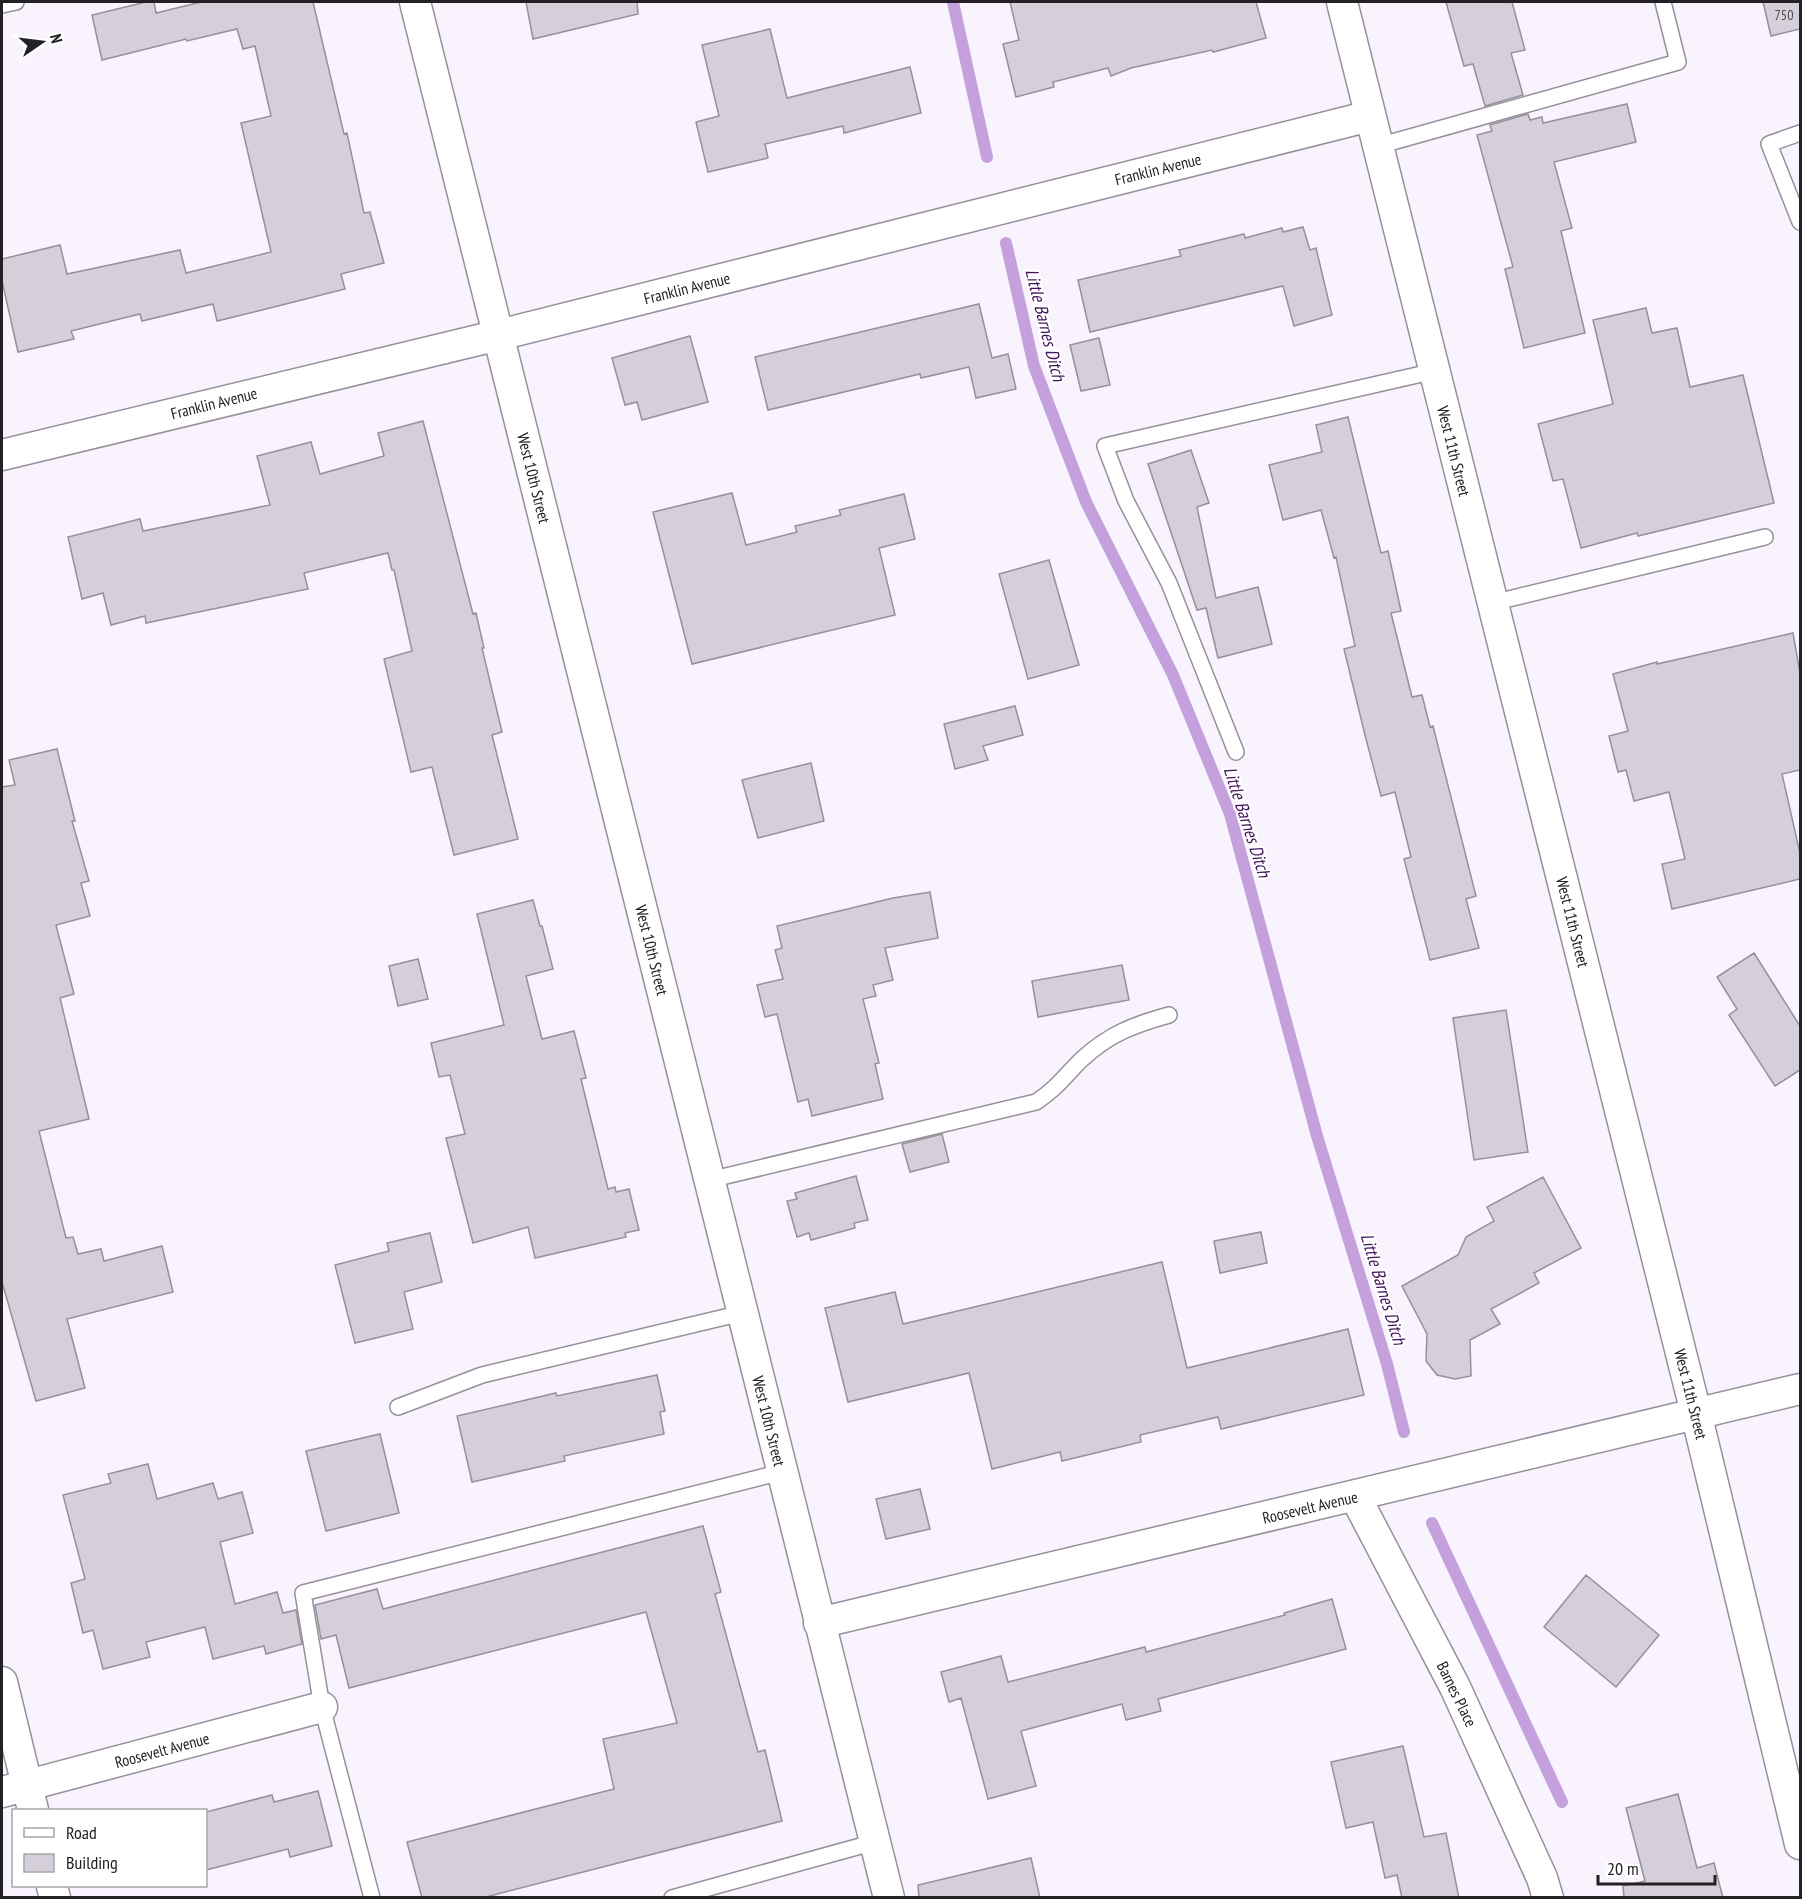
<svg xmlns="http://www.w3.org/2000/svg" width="1802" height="1899" viewBox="0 0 1802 1899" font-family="'PT Sans Narrow',sans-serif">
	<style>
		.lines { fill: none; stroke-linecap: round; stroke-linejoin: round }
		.stream { stroke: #c4a1dd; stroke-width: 12 }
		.building { fill: #d5cfd9; stroke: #96909a; stroke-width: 1.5 }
		.service-casing { stroke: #96909a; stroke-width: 18 }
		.minor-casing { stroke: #96909a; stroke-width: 33 }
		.service { stroke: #fff; stroke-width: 15 }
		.minor { stroke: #fff; stroke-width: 30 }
		.labels { text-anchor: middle; stroke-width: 4.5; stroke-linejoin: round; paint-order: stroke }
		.number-label { font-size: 14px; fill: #504c52 }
		.street-label { font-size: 16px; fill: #232125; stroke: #fff }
		.water-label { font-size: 18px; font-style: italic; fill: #41145b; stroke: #fff }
	</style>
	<rect width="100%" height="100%" fill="#f9f3fe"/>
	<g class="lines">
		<!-- stream -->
		<path class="stream" d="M 953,2 L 987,157
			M 1006,243 L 1034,366 L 1086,502 L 1173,675 L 1230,814 L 1317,1136 L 1387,1364 L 1404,1432
			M 1432,1523 L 1562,1802"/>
	</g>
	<!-- building -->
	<path class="building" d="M 146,2 L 154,2 L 156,13 L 201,2 L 313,2 L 344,134 L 347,133 L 364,213 L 370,212 L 384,263 L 341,274 L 345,289 L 278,306 L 217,321 L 213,304 L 142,321 L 140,314 L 71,331 L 74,339 L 18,352 L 2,281 L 2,259 L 60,245 L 67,274 L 180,250 L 186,273 L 271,252 L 241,123 L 271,116 L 255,46 L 243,49 L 237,29 L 187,41 L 186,39 L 102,60 L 92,15 Z
		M 526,2 L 637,2 L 638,14 L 533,39 Z
		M 1010,2 L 1256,2 L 1266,38 L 1213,52 L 1212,50 L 1131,68 L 1111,76 L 1108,68 L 1053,82 L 1054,87 L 1016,97 L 1003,44 L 1019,40 Z
		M 1446,2 L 1512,2 L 1525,50 L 1511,53 L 1523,95 L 1485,106 L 1473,64 L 1464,66 Z
		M 1763,2 L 1800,2 L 1800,29 L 1771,36 Z
		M 770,29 L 787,98 L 910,67 L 921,113 L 844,133 L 843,126 L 765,144 L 768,158 L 708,172 L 696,122 L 719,116 L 702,45 Z
		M 1627,104 L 1636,142 L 1554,162 L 1572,228 L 1561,231 L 1585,333 L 1524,348 L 1505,269 L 1513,267 L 1477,135 L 1492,131 L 1490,125 L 1528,114 L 1530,120 L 1542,117 L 1543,123 Z
		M 1303,227 L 1310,250 L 1316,248 L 1332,315 L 1294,326 L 1283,286 L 1090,332 L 1078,280 L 1181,256 L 1179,250 L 1244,234 L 1245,238 L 1282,228 L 1283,232 Z
		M 979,304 L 992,358 L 1008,354 L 1016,389 L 976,398 L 969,367 L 921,378 L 920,374 L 768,410 L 755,357 Z
		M 1646,308 L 1652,333 L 1677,328 L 1690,387 L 1743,375 L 1774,503 L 1638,536 L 1637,533 L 1581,548 L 1563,479 L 1553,481 L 1538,424 L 1613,404 L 1593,320 Z
		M 690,336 L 708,402 L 642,420 L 637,402 L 625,405 L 612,358 Z
		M 1099,338 L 1110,385 L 1081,391 L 1070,345 Z
		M 1348,417 L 1381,553 L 1388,551 L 1401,611 L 1391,613 L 1412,697 L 1422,695 L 1430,727 L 1433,726 L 1476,896 L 1466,899 L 1479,948 L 1430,960 L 1404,859 L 1411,857 L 1395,792 L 1381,796 L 1365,735 L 1344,649 L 1355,646 L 1336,557 L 1334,558 L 1321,510 L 1283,520 L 1269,465 L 1322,452 L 1316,425 Z
		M 423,421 L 473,614 L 476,613 L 484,648 L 482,648 L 502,732 L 492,735 L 518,839 L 454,855 L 432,767 L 411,772 L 384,659 L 412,651 L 394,570 L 392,570 L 388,553 L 304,573 L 308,589 L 146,623 L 145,616 L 111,625 L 103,593 L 82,599 L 68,537 L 140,519 L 143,531 L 270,505 L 257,456 L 311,442 L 320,474 L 384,456 L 378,433 Z
		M 1191,450 L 1209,503 L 1197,507 L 1216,598 L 1258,587 L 1272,644 L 1218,658 L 1206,608 L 1197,610 L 1148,464 Z
		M 732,493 L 746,545 L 797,532 L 795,526 L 841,515 L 839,510 L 904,494 L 915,539 L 879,548 L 895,615 L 692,664 L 653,512 Z
		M 1049,560 L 1079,665 L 1028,679 L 999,574 Z
		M 1793,633 L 1800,673 L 1800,770 L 1782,774 L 1800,853 L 1800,879 L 1672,909 L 1662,864 L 1685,859 L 1669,792 L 1634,801 L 1626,770 L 1618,772 L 1609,736 L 1628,731 L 1613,674 L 1657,662 L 1657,664 Z
		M 1015,706 L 1023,735 L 983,746 L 988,760 L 955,769 L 944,724 Z
		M 57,749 L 75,821 L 72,821 L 89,881 L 81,883 L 90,916 L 56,925 L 74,994 L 60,998 L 89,1119 L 39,1131 L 66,1238 L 73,1237 L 78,1254 L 101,1249 L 104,1261 L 162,1246 L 173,1292 L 67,1319 L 85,1388 L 36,1401 L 2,1282 L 2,787 L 15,785 L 9,760 Z
		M 811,763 L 824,821 L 758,838 L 742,780 Z
		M 930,892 L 938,938 L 885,948 L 893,980 L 873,985 L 876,996 L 863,999 L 879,1063 L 875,1064 L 883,1099 L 812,1116 L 808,1099 L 798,1102 L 777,1014 L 765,1017 L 757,985 L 783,979 L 775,950 L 782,948 L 777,926 L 893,898 Z
		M 533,900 L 540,926 L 542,926 L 553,969 L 526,976 L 542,1039 L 574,1031 L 586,1078 L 581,1079 L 608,1189 L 615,1187 L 616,1192 L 629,1189 L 639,1230 L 625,1233 L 626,1237 L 535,1258 L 528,1227 L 473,1243 L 446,1138 L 465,1134 L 450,1075 L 439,1077 L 431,1043 L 504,1025 L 477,914 Z
		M 1754,953 L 1800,1026 L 1800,1070 L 1775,1086 L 1729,1015 L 1737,1009 L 1717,977 Z
		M 418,959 L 428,999 L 398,1006 L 389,966 Z
		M 1122,965 L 1129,1000 L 1038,1017 L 1032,981 Z
		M 1506,1010 L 1528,1152 L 1474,1160 L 1453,1018 Z
		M 942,1134 L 949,1162 L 910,1172 L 902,1144 Z
		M 856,1176 L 868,1220 L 854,1223 L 855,1228 L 811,1240 L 809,1233 L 797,1237 L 787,1201 L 797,1199 L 795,1193 Z
		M 1543,1177 L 1581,1248 L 1534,1273 L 1539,1283 L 1491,1309 L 1500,1324 L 1470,1340 L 1471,1376 L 1455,1379 L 1437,1375 L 1426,1361 L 1427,1334 L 1402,1286 L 1458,1255 L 1466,1237 L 1494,1221 L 1487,1207 Z
		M 1261,1232 L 1267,1263 L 1220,1273 L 1214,1241 Z
		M 430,1233 L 442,1282 L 404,1292 L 413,1329 L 355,1343 L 335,1265 L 389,1251 L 387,1243 Z
		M 1162,1262 L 1187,1368 L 1348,1329 L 1364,1395 L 1221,1429 L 1218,1417 L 1140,1435 L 1141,1442 L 1062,1461 L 1060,1452 L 992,1469 L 969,1373 L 848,1402 L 825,1308 L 895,1292 L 903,1324 Z
		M 657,1375 L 665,1411 L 660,1412 L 664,1434 L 564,1456 L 565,1461 L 472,1482 L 457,1416 L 556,1393 L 557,1396 Z
		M 380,1434 L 399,1513 L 326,1531 L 306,1451 Z
		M 148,1464 L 157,1499 L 213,1483 L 218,1499 L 242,1492 L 253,1533 L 220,1542 L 235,1604 L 277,1592 L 283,1613 L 296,1610 L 302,1644 L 266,1654 L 264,1646 L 213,1659 L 205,1627 L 146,1642 L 150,1657 L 103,1669 L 93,1630 L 83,1633 L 71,1583 L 85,1579 L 63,1495 L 111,1483 L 108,1474 Z
		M 920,1489 L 930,1529 L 886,1539 L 876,1499 Z
		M 703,1526 L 721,1592 L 715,1594 L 758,1752 L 765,1750 L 782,1821 L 482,1898 L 422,1898 L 407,1842 L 614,1789 L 603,1739 L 677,1723 L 646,1612 L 349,1688 L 336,1635 L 321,1639 L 315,1605 L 377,1589 L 383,1609 Z
		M 1586,1575 L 1659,1635 L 1616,1687 L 1544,1627 Z
		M 1332,1599 L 1346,1649 L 1158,1699 L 1161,1711 L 1126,1720 L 1122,1704 L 1021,1731 L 1036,1786 L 988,1799 L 961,1698 L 949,1702 L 941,1672 L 1001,1656 L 1008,1682 L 1145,1647 L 1146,1652 L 1285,1615 L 1284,1613 Z
		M 1403,1746 L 1424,1837 L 1446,1833 L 1459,1898 L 1402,1898 L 1397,1875 L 1385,1878 L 1373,1822 L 1346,1828 L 1331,1762 Z
		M 318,1791 L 332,1846 L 290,1857 L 288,1849 L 206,1870 L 206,1812 L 272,1795 L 274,1802 Z
		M 1678,1794 L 1697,1868 L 1714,1863 L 1723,1898 L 1624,1898 L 1623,1886 L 1645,1881 L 1626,1808 Z
		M 1031,1858 L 1040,1898 L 919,1898 L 918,1885 Z"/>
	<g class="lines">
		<!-- service casing -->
		<g class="service-casing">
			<path id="service" d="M 2,5 L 16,2
				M 1800,133 L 1769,144 L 1800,222
				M 1378,146 L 1678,62 L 1663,2
				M 1492,603 L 1765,537
				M 1236,752 L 1169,583 L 1126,501 L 1105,446 L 1435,371
				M 709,1180 L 1036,1102 C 1056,1089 1065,1076 1081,1060 C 1109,1034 1133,1025 1169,1015
				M 398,1407 L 482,1375 L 742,1313
				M 372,1898 L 322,1707 L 303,1593 L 782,1472
				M 672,1898 L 875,1842"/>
		</g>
		<!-- minor casing -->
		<g class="minor-casing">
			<path id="minor" d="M 415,2 L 889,1898
				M 1342,2 L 1696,1413 L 1800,1844
				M 2,455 L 499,335 L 1370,116
				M 1355,1496 L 1455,1687 L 1542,1878 L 1548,1898
				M 819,1623 L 1800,1389
				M 2,1682 L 33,1810
				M 2,1792 L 322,1707
				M 52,1886 L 55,1898"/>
		</g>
		<!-- service -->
		<use href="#service" class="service"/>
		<!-- minor -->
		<use href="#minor" class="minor"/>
	</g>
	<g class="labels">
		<!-- number labels -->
		<g class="number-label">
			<text x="1784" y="20">750</text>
		</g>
		<!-- street labels -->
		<g class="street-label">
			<text transform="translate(1158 169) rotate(-14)" y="6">Franklin Avenue</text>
			<text transform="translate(687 288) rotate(-14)" y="6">Franklin Avenue</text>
			<text transform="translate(214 403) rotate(-14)" y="6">Franklin Avenue</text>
			<text transform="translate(1454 451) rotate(76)" y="6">West 11th Street</text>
			<text transform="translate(534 478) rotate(76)" y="6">West 10th Street</text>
			<text transform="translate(1573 922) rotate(76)" y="6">West 11th Street</text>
			<text transform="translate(652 950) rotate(76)" y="6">West 10th Street</text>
			<text transform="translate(1691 1394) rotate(76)" y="6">West 11th Street</text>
			<text transform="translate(769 1421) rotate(76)" y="6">West 10th Street</text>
			<text transform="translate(1310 1507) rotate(-13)" y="6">Roosevelt Avenue</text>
			<text transform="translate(1457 1694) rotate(64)" y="6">Barnes Place</text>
			<text transform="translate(162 1750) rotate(-15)" y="6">Roosevelt Avenue</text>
		</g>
		<!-- water labels -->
		<g class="water-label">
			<text transform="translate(1045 325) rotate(76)" y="6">Little Barnes Ditch</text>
			<text transform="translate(1247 822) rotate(72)" y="6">Little Barnes Ditch</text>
			<text transform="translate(1383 1289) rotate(73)" y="6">Little Barnes Ditch</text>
		</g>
	</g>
	<!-- border -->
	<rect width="1802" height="1899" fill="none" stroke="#232125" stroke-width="6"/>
	<!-- legend -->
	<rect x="12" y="1809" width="195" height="78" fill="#ffffff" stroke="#a7a6a8" stroke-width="1.5"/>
	<rect x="24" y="1828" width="30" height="9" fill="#ffffff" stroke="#a7a6a8" stroke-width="1.5"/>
	<text x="66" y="1839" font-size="18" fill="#232125">Road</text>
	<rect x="24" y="1854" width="30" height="18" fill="#d5cfd9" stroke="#a7a6a8" stroke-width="1.5"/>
	<text x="66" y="1869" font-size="18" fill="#232125">Building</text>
	<!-- north arrow -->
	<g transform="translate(42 42) rotate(76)" stroke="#ffffff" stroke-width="4.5" paint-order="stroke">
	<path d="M0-4.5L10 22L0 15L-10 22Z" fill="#232125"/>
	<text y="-9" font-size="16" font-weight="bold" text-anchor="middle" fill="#232125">N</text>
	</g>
	<!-- scale -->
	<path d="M1598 1875v9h117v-9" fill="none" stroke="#232125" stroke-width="3"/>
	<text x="1607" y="1875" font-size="18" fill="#232125" stroke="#ffffff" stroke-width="4.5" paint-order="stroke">20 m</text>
</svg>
